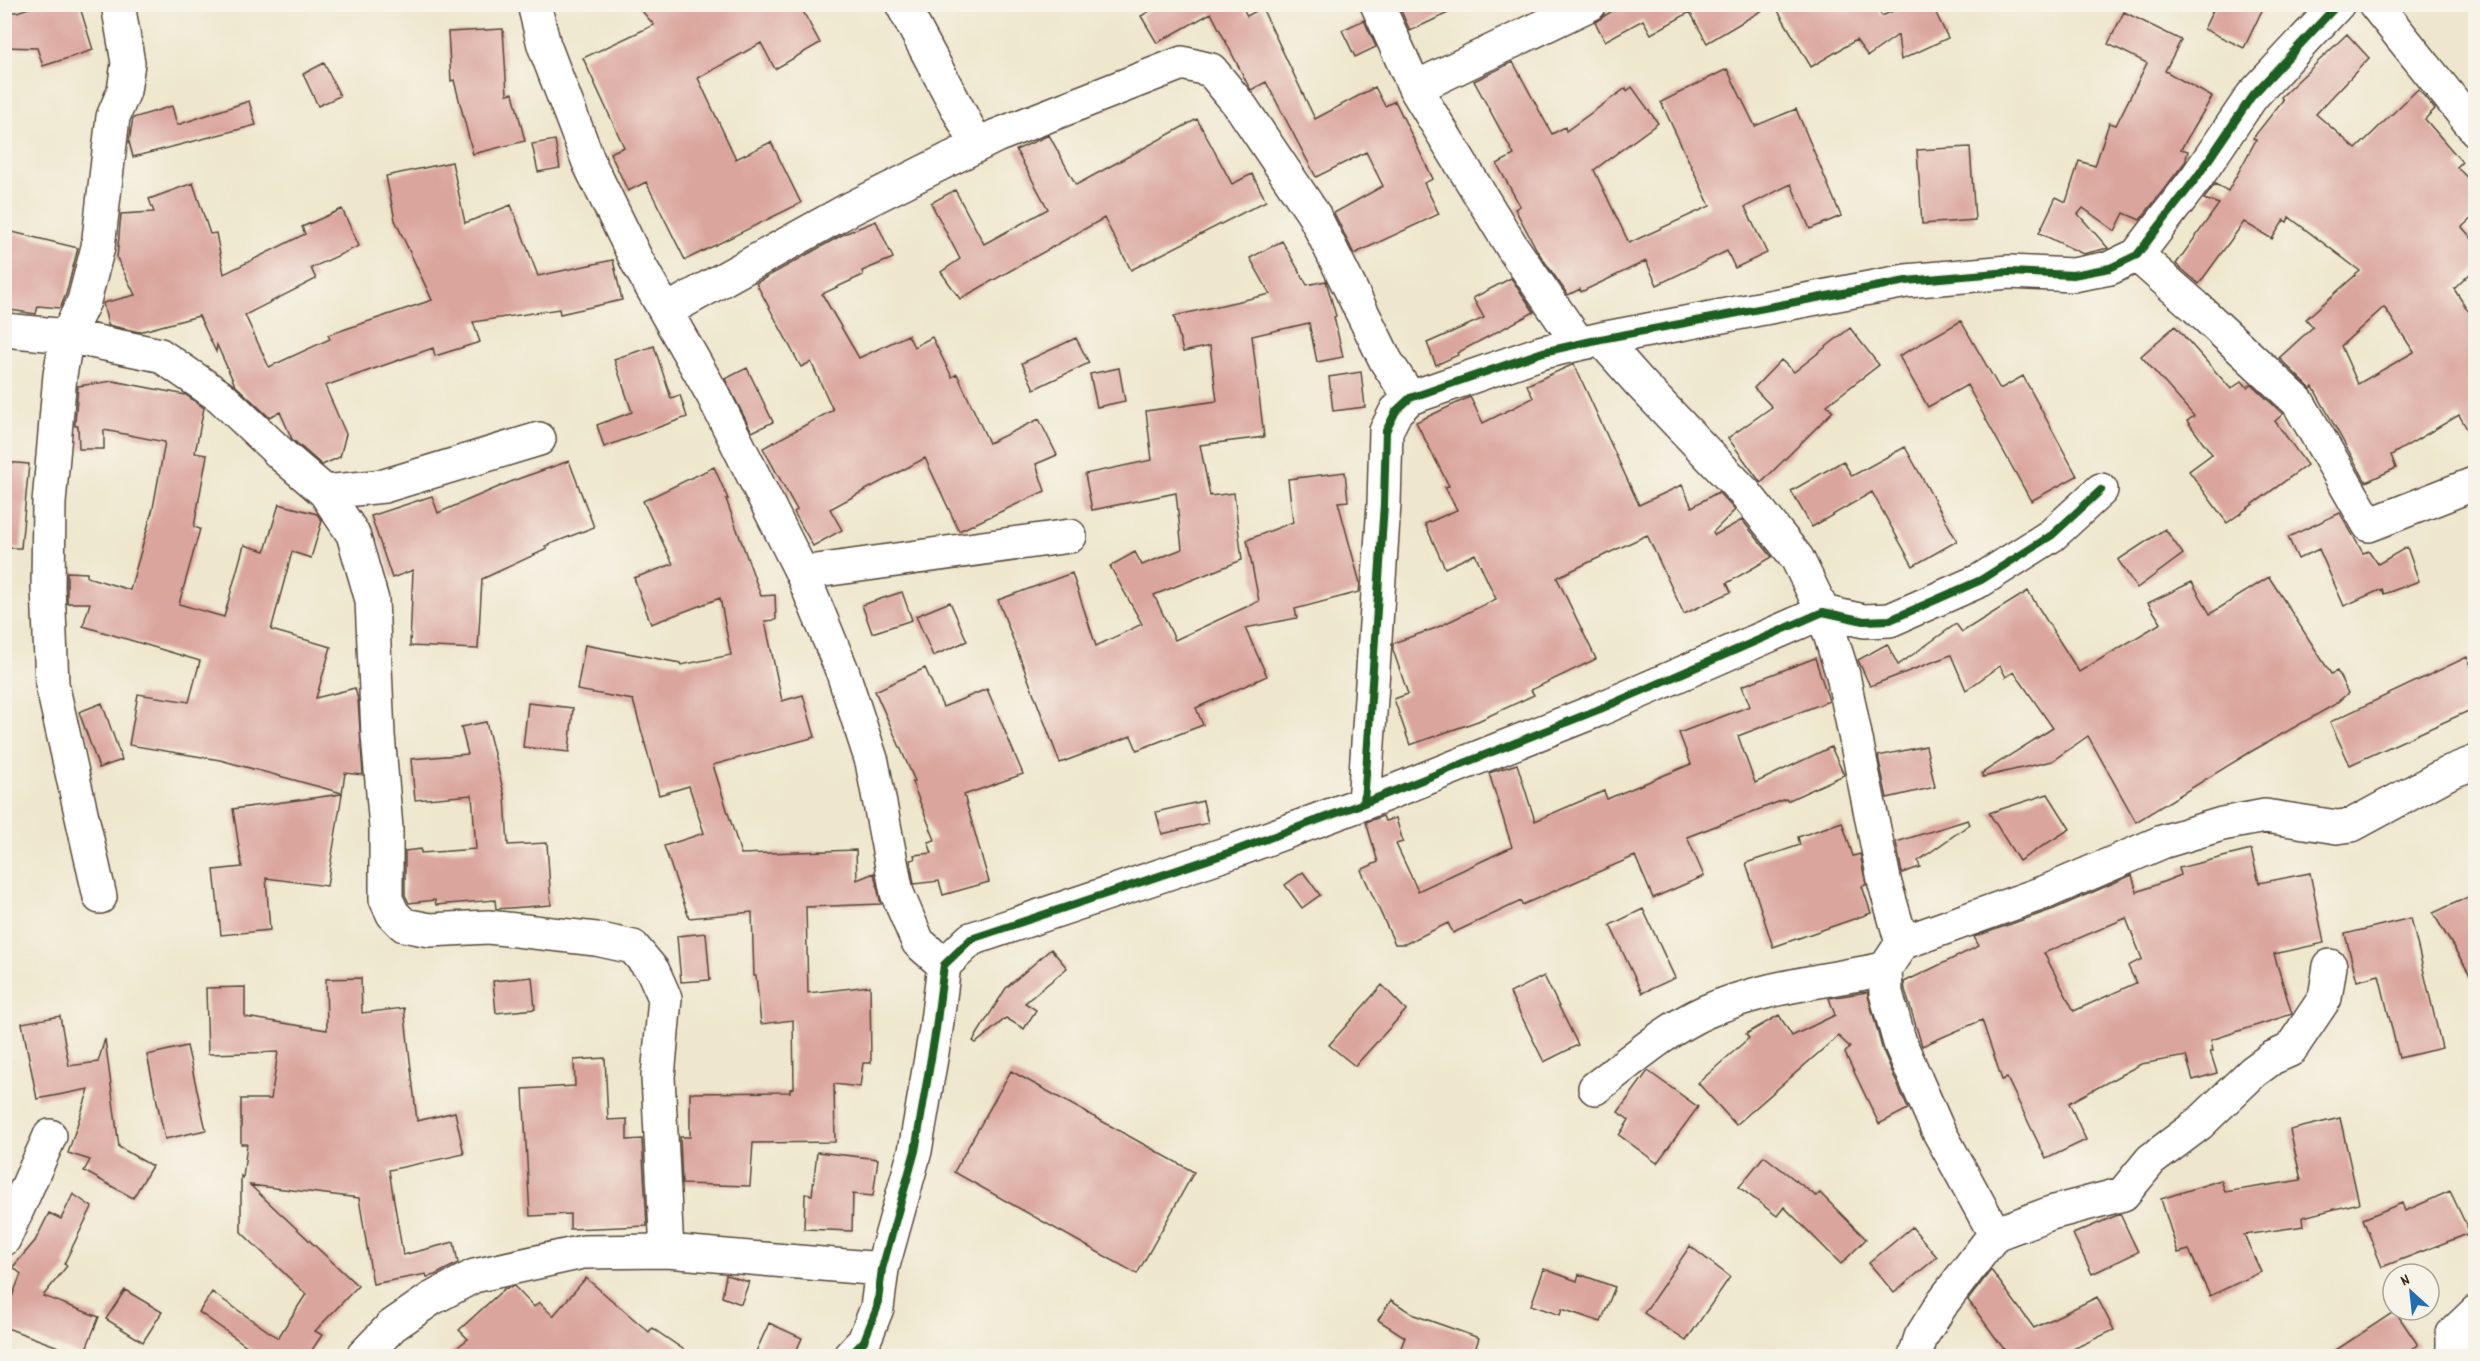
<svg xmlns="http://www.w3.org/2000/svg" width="2480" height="1361" viewBox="0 0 2480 1361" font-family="Dekko,sans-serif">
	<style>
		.building { fill: #daa59d; fill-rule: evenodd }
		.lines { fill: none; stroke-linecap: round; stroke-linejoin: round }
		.minor-casing { stroke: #564638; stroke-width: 36 }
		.minor { stroke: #fff; stroke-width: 33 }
		.cycleway-casing { stroke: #f7f3e8; stroke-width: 11 }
		.cycleway { stroke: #1b5e20; stroke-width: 8 }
	</style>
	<rect width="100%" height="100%" fill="#f7f3e8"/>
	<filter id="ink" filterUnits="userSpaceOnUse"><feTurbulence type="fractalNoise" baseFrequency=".0167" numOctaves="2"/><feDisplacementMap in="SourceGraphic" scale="12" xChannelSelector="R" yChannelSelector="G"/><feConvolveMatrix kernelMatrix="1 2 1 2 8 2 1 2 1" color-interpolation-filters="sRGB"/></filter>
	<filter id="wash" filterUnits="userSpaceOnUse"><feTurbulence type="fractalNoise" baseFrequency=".008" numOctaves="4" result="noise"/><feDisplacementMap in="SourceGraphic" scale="24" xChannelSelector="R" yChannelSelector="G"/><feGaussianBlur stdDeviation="1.35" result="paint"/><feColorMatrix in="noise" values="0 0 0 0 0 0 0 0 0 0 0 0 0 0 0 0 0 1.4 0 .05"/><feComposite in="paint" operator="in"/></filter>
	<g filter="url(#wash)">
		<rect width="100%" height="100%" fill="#eee7cd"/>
		<g id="blocks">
			<!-- building -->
			<path class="building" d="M 41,4 L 79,4 L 93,50 L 43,66 L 37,48 L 4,47 L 4,12 L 17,12 Z
				M 636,4 L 799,4 L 820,43 L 775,69 L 761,43 L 698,78 L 736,159 L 771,142 L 801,203 L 685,260 L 646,182 L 628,191 L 610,153 L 624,147 L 583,58 L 654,25 Z
				M 1162,4 L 1241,4 L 1247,16 L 1262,8 L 1315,119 L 1375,87 L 1385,106 L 1395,101 L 1433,179 L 1424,183 L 1439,214 L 1354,254 L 1334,213 L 1383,186 L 1366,152 L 1316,177 L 1266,82 L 1251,90 L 1248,85 L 1211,13 L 1157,43 L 1141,16 Z
				M 1398,4 L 1467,4 L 1410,31 Z
				M 1623,4 L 1773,4 L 1707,43 L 1690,12 L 1651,34 L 1643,20 L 1605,41 L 1595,22 Z
				M 1774,4 L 1874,4 L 1882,16 L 1908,4 L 1940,4 L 1934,9 L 1948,38 L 1901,60 L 1898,35 L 1868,56 L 1856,40 L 1811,67 Z
				M 2216,4 L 2265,4 L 2244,48 L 2204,29 Z
				M 2124,12 L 2181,40 L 2165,71 L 2212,97 L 2181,149 L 2188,151 L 2185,162 L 2140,220 L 2124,213 L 2115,231 L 2083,208 L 2078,214 L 2108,248 L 2083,254 L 2039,233 L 2056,197 L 2066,202 L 2079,161 L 2095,166 L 2109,123 L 2116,125 L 2147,63 L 2108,44 Z
				M 1364,20 L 1376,47 L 1355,57 L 1342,30 Z
				M 503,29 L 507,94 L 513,93 L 525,141 L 473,154 L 454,80 L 451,81 L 448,32 Z
				M 2347,34 L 2369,58 L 2316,114 L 2356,149 L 2418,89 L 2435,109 L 2425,119 L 2462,162 L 2457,167 L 2475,186 L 2475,215 L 2462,227 L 2475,242 L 2475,269 L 2454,289 L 2475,321 L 2475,443 L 2459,415 L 2391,455 L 2396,468 L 2366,482 L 2313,387 L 2311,389 L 2279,358 L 2313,327 L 2306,319 L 2360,271 L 2289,217 L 2287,222 L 2284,220 L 2272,239 L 2244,222 L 2199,284 L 2176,264 L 2219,204 L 2204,199 L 2215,184 L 2228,191 L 2256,140 L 2253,138 L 2283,100 L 2281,97 ZM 2384,307 L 2414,352 L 2358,384 L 2341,346 Z
				M 1513,62 L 1552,134 L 1565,127 L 1566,131 L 1626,88 L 1627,91 L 1632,87 L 1658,123 L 1594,170 L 1629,243 L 1710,206 L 1661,102 L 1727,69 L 1755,126 L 1796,109 L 1841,216 L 1810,229 L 1791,184 L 1745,207 L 1767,253 L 1735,268 L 1727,251 L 1657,285 L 1646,261 L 1581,292 L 1580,289 L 1568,295 L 1538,252 L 1515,209 L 1520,206 L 1497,164 L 1514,155 L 1474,81 Z
				M 324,63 L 340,96 L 318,106 L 303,74 Z
				M 249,101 L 256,125 L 133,157 L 129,142 L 133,118 L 172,106 L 177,125 Z
				M 1197,119 L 1232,184 L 1252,174 L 1266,201 L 1131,270 L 1104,218 L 960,299 L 941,272 L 960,259 L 931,203 L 955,190 L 984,244 L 1048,209 L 1016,150 L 1049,135 L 1076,185 Z
				M 555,140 L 560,168 L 538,172 L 532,144 Z
				M 1970,147 L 1975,220 L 1922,224 L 1917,150 Z
				M 452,162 L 465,223 L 511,205 L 538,276 L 613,260 L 622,300 L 560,314 L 559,309 L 473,322 L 480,342 L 435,356 L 433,348 L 325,386 L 346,434 L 340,457 L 322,465 L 292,439 L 280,412 L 269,417 L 235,385 L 217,345 L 216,352 L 199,316 L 139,332 L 108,325 L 103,303 L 135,295 L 117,258 L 121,214 L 154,212 L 149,199 L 193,183 L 210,234 L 216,233 L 224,274 L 305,234 L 302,227 L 342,209 L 359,246 L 311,268 L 316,279 L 245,315 L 269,367 L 330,339 L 328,335 L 432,300 L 395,220 L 386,176 Z
				M 876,221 L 893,258 L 862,271 L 863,275 L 822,294 L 859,358 L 908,335 L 914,347 L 932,337 L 952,377 L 957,374 L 989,443 L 1039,419 L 1057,455 L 1036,464 L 1045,491 L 959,531 L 925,458 L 830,509 L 842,530 L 813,546 L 794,512 L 797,510 L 763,448 L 833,410 L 811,362 L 801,367 L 756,283 L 844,234 Z
				M 4,230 L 78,248 L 66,294 L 60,308 L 38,306 L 36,314 L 4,309 Z
				M 1282,241 L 1307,285 L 1326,281 L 1336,316 L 1334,317 L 1343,357 L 1317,362 L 1309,323 L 1252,336 L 1264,437 L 1200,445 L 1210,496 L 1234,493 L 1242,560 L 1154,595 L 1175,640 L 1259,601 L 1247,540 L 1293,522 L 1288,479 L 1345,472 L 1348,501 L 1338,502 L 1360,583 L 1359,592 L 1295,609 L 1297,618 L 1245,628 L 1267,676 L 1196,708 L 1203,725 L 1137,750 L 1131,736 L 1060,763 L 998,600 L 1072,573 L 1096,646 L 1142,624 L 1110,566 L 1135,552 L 1142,565 L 1182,549 L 1176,493 L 1092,510 L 1085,474 L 1152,460 L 1146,411 L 1217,401 L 1210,346 L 1183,352 L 1174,316 L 1270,294 L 1250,258 Z
				M 1511,278 L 1534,312 L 1457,353 L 1458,355 L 1436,365 L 1427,343 L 1484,318 L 1473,298 Z
				M 1961,321 L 2000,389 L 2023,376 L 2077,476 L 2031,501 L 1967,385 L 1928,407 L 1899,356 Z
				M 2175,326 L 2231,389 L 2242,381 L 2247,387 L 2251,384 L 2283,414 L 2275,421 L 2307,465 L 2227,523 L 2189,471 L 2212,454 L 2187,421 L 2194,416 L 2141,356 Z
				M 1850,328 L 1879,365 L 1827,405 L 1833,411 L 1761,483 L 1728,438 L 1772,407 L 1754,388 L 1781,360 L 1794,372 Z
				M 1076,338 L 1089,363 L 1034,389 L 1022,363 Z
				M 654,346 L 671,398 L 680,395 L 687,417 L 604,447 L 597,425 L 632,412 L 614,359 Z
				M 1574,364 L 1639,505 L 1682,485 L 1692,507 L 1718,492 L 1735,510 L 1713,532 L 1715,535 L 1742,520 L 1772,557 L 1727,583 L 1731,592 L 1684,614 L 1647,535 L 1560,576 L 1557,578 L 1596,659 L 1531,690 L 1534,695 L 1478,721 L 1410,745 L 1394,699 L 1408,694 L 1393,650 L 1393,643 L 1436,628 L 1496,599 L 1475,554 L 1445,568 L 1425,524 L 1457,510 L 1445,487 L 1449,486 L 1416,422 L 1470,397 L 1483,423 L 1533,398 L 1527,385 Z
				M 747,368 L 773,422 L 752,432 L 725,379 Z
				M 1119,368 L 1125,401 L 1097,407 L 1090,374 Z
				M 1361,372 L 1365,407 L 1333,411 L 1329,377 Z
				M 113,381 L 186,395 L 204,408 L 195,453 L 207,455 L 194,527 L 200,529 L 179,604 L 224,617 L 244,545 L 265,551 L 279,504 L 317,514 L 322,521 L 311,558 L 292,552 L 271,630 L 331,647 L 316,698 L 355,688 L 358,699 L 363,775 L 345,773 L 342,793 L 220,760 L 129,745 L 138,694 L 189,702 L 200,661 L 83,626 L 90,603 L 67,603 L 67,572 L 87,573 L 87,577 L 130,590 L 153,508 L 165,442 L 104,430 L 104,449 L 79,449 L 78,426 L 75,426 L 75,423 L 78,386 Z
				M 1905,447 L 1957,541 L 1913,566 L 1872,492 L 1812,527 L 1791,491 L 1843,461 L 1852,476 Z
				M 569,461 L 594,527 L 545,546 L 547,549 L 482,579 L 478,649 L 410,646 L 413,570 L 392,578 L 371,516 L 432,496 L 438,513 L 515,480 Z
				M 4,462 L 29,464 L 21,548 L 4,548 Z
				M 714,467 L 728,499 L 726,499 L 761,596 L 775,595 L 776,620 L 765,621 L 782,701 L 803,695 L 815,737 L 713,765 L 741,854 L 856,850 L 857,880 L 874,873 L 881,904 L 806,907 L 808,993 L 870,986 L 871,1063 L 863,1063 L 860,1087 L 834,1084 L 835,1142 L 753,1143 L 750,1186 L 682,1184 L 680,1137 L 690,1137 L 690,1093 L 790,1092 L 790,1089 L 794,1088 L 793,1020 L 761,1024 L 756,976 L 754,976 L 752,912 L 689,918 L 664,846 L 704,833 L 689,786 L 659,795 L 633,700 L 577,690 L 585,645 L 680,663 L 681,665 L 731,655 L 720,598 L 651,624 L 634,578 L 673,564 L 643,501 Z
				M 2340,513 L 2363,553 L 2369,551 L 2378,564 L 2407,547 L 2419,581 L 2384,594 L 2382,589 L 2344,606 L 2319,549 L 2298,559 L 2288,537 Z
				M 2165,529 L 2183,554 L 2137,588 L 2118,560 Z
				M 2269,577 L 2331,674 L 2337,671 L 2348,693 L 2334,705 L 2252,751 L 2136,822 L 2088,736 L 2052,761 L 1983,777 L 1982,773 L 2053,728 L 2014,672 L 2006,677 L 2000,666 L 1966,690 L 1951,655 L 1870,686 L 1858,660 L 1887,644 L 1898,665 L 1956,624 L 1962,632 L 2028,591 L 2079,672 L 2161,623 L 2148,603 L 2192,582 L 2210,614 Z
				M 902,592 L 912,620 L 872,633 L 862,605 Z
				M 950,602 L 967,641 L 933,656 L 916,616 Z
				M 2467,657 L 2475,675 L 2475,708 L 2350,765 L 2330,722 Z
				M 1815,658 L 1829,701 L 1738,736 L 1755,783 L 1831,747 L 1844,775 L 1787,801 L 1786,799 L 1687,837 L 1704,876 L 1653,898 L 1635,856 L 1522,905 L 1521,901 L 1453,933 L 1448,923 L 1405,944 L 1395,944 L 1361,870 L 1378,862 L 1366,822 L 1383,816 L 1385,821 L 1396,818 L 1403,842 L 1396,844 L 1418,891 L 1512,847 L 1489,773 L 1517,764 L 1535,821 L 1604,791 L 1607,799 L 1691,764 L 1679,733 L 1750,706 L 1742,686 Z
				M 925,668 L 943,707 L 987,689 L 1023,774 L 964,795 L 989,882 L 943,895 L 939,881 L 914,884 L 910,860 L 915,859 L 914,855 L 932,853 L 928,842 L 935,840 L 912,782 L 915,781 L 875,691 Z
				M 102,703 L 122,760 L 99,768 L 79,712 Z
				M 528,703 L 573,708 L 569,752 L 523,747 Z
				M 486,722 L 505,797 L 508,845 L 547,843 L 551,905 L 496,909 L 495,900 L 436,905 L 435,900 L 409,903 L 405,895 L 405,851 L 421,849 L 421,853 L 476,849 L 472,795 L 415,800 L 411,759 L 468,754 L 461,727 Z
				M 1926,746 L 1935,787 L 1887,798 L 1878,756 Z
				M 342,794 L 327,886 L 266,878 L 270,930 L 221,935 L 214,870 L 242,867 L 233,809 Z
				M 2048,794 L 2070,829 L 2019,861 L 1989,813 Z
				M 1203,801 L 1208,823 L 1162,834 L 1156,812 Z
				M 1968,820 L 1970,824 L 1918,861 L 1920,867 L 1902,873 L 1896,842 Z
				M 1842,822 L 1853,856 L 1860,854 L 1866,885 L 1862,886 L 1871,913 L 1773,947 L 1746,863 L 1800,845 L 1798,837 Z
				M 2251,850 L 2259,883 L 2310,873 L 2324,943 L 2274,954 L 2292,1014 L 2211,1040 L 2213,1051 L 2210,1051 L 2217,1073 L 2193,1080 L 2186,1056 L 2141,1064 L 2069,1103 L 2086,1140 L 2046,1159 L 2007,1078 L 2002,1080 L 1982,1020 L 1922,1046 L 1905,990 L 1904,982 L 1979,946 L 1974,937 L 2054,909 L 2132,875 L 2137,892 L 2181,875 L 2179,868 ZM 2126,918 L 2142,959 L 2128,966 L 2136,983 L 2074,1011 L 2044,953 Z
				M 1303,872 L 1320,895 L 1302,908 L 1285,885 Z
				M 2475,894 L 2475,983 L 2433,913 Z
				M 1643,909 L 1675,978 L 1642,993 L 1610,925 Z
				M 2411,918 L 2442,1048 L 2399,1058 L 2379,975 L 2357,981 L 2345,934 Z
				M 706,933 L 710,980 L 681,982 L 677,936 Z
				M 1051,949 L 1067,968 L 1025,1003 L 1036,1010 L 1024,1029 L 1006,1018 L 976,1043 L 973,1041 L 1006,988 Z
				M 1544,976 L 1578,1045 L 1544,1062 L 1510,993 Z
				M 532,977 L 535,1009 L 496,1013 L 493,981 Z
				M 361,978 L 362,1013 L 404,1008 L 417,1121 L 455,1112 L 464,1154 L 389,1170 L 403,1255 L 454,1242 L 458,1263 L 435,1275 L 427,1277 L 426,1274 L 373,1284 L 359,1198 L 250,1185 L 358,1286 L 315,1331 L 322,1335 L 308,1356 L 261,1356 L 199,1312 L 212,1292 L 278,1338 L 306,1294 L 241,1232 L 241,1176 L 243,1178 L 247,1144 L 241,1144 L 241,1099 L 271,1099 L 278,1052 L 208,1054 L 206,988 L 245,987 L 245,1017 L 327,1030 L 326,979 Z
				M 1382,985 L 1406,1010 L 1355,1066 L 1329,1045 Z
				M 1867,992 L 1882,1048 L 1908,1109 L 1879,1124 L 1845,1053 L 1850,1047 L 1838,1036 L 1736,1125 L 1698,1083 L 1749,1038 L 1746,1034 L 1779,1015 L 1792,1036 L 1835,1015 L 1829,998 Z
				M 60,1016 L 69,1066 L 98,1062 L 105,1039 L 119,1147 L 152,1166 L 133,1198 L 84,1171 L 90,1160 L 68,1153 L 89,1089 L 37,1099 L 22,1023 Z
				M 187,1046 L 206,1130 L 165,1139 L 147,1055 Z
				M 605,1058 L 608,1120 L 627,1119 L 627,1140 L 642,1139 L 647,1226 L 570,1229 L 570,1214 L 530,1216 L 523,1089 L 575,1086 L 574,1060 Z
				M 1011,1071 L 1194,1172 L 1137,1274 L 954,1172 Z
				M 1648,1071 L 1698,1107 L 1657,1163 L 1619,1135 L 1629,1120 L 1618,1112 Z
				M 2340,1118 L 2359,1203 L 2303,1217 L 2304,1226 L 2244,1235 L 2261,1272 L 2210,1296 L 2189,1250 L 2178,1253 L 2161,1199 L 2221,1180 L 2225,1192 L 2301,1180 L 2290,1130 Z
				M 817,1152 L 878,1159 L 873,1196 L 853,1194 L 852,1231 L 804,1229 L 805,1194 L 812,1195 Z
				M 1764,1156 L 1816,1196 L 1820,1193 L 1866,1239 L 1841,1264 L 1784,1207 L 1777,1216 L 1739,1187 Z
				M 2450,1191 L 2470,1233 L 2382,1267 L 2363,1219 L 2402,1203 L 2405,1211 Z
				M 73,1194 L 92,1207 L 64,1264 L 67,1266 L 43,1296 L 99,1317 L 83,1356 L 4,1327 L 4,1317 L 21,1274 L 13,1267 L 35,1241 L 49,1213 L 61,1219 Z
				M 2120,1214 L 2138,1252 L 2092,1274 L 2073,1234 Z
				M 1912,1227 L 1937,1257 L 1894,1293 L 1869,1263 Z
				M 1690,1246 L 1730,1277 L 1686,1341 L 1644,1313 Z
				M 1544,1269 L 1577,1281 L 1579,1274 L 1615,1287 L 1601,1322 L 1562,1309 L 1560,1315 L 1531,1305 Z
				M 1991,1270 L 2034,1328 L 2097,1297 L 2114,1330 L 2058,1356 L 2009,1356 L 1968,1300 Z
				M 726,1275 L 749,1282 L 741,1304 L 722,1297 Z
				M 586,1278 L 649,1332 L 652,1328 L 693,1356 L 446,1356 L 468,1339 L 459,1330 L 504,1289 L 514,1286 L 534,1307 L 539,1302 L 553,1316 Z
				M 125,1290 L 162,1312 L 143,1342 L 106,1319 Z
				M 1391,1300 L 1414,1315 L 1479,1338 L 1473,1356 L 1398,1356 L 1405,1337 L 1378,1320 Z
				M 2395,1311 L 2418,1345 L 2401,1356 L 2327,1356 Z
				M 769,1323 L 802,1338 L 794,1356 L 754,1356 Z"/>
		</g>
	</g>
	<g filter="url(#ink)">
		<use href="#blocks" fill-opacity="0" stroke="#564638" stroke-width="1.5"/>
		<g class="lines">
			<!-- minor casing -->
			<g class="minor-casing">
				<path id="minor" d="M 534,4 L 544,45 L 590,165 L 637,261 L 713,395 L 802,573 L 843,673 L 872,762 L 897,893 L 918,942 L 944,965
					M 902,4 L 977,145
					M 1377,4 L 1415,88 L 1512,247 L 1579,344
					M 2375,4 L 2476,130
					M 1415,88 L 1590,4
					M 2137,255 L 2196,307 L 2298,402 L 2369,525 L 2476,483
					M 666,311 L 848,210 L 996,136 L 1182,63 L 1211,70 L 1242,108 L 1314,215 L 1386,361 L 1410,398
					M 4,330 L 67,336 L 160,355 L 221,397 L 283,456 L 325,492 L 353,534 L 372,600 L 378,735 L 386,828 L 386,899 L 393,914 L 404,925 L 430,930 L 488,927 L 596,939 L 633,947 L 653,971 L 665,998 L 658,1077 L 667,1251
					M 1601,339 L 1639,382 L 1745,493 L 1797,558 L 1823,612 L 1843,675 L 1885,884 L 1902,943
					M 325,492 L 384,486 L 539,439
					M 802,573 L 1070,536
					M 1364,803 L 1384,504 L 1386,431 L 1396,411 L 1410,398 L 1543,352 L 1601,339 L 1906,281 L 2009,272 L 2073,275 L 2110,268 L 2137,255 L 2197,177 L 2252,96 L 2338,4
					M 100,897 L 52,684 L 48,587 L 49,503 L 60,375 L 67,336 L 84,301 L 98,247 L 113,117 L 124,91 L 128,63 L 118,4
					M 1595,1088 C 1630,1062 1665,1030 1705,1012 C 1761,987 1825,981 1885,969
					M 1995,1234 L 1937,1128 L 1900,1043 L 1886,993 L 1885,969 L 1902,943 L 2048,891 L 2162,842 L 2222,824 L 2265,816 L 2337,827 L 2352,825 L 2450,772 L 2476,762
					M 4,1239 L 50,1136
					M 363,1356 L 392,1326 L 431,1299 L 474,1276 L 583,1252 L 667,1251 L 882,1269
					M 850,1356 L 864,1341 L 877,1308 L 882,1269 L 915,1151 L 936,1029 L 944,965 L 971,939 L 1234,851 L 1364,803 L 1600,709 L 1823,612 L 1864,621 L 1890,620 L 1981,580 L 2052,535 L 2101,490
					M 1915,1356 L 1921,1337 L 1943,1302 L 1995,1234 L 2051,1213 L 2123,1194 L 2151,1160 L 2199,1124 L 2253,1072 L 2272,1058 L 2290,1050 L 2325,998 L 2330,966
					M 2453,1356 L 2453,1334 L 2476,1312"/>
			</g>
			<!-- minor -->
			<use href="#minor" class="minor"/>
			<!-- cycleway casing -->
			<g class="cycleway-casing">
				<path id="cycleway" d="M 1364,803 L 1384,504 L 1386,431 L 1396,411 L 1410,398 L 1543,352 L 1601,339 L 1906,281 L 2009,272 L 2073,275 L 2110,268 L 2137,255 L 2197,177 L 2252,96 L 2338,4
					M 850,1356 L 864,1341 L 877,1308 L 882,1269 L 915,1151 L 936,1029 L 944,965 L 971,939 L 1234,851 L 1364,803 L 1600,709 L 1823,612 L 1864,621 L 1890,620 L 1981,580 L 2052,535 L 2101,490"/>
			</g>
			<!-- cycleway -->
			<use href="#cycleway" class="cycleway"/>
		</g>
	</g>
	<!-- margin -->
	<rect width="2480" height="1361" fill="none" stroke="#f7f3e8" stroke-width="24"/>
	<!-- north arrow -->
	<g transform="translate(2411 1292) rotate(333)"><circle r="28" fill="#f7f3e8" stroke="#aca397" stroke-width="1.5"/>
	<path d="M0-4.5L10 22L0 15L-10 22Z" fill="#1f6fb2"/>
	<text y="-9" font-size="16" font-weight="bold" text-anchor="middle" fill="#3b2a1e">N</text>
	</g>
</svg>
